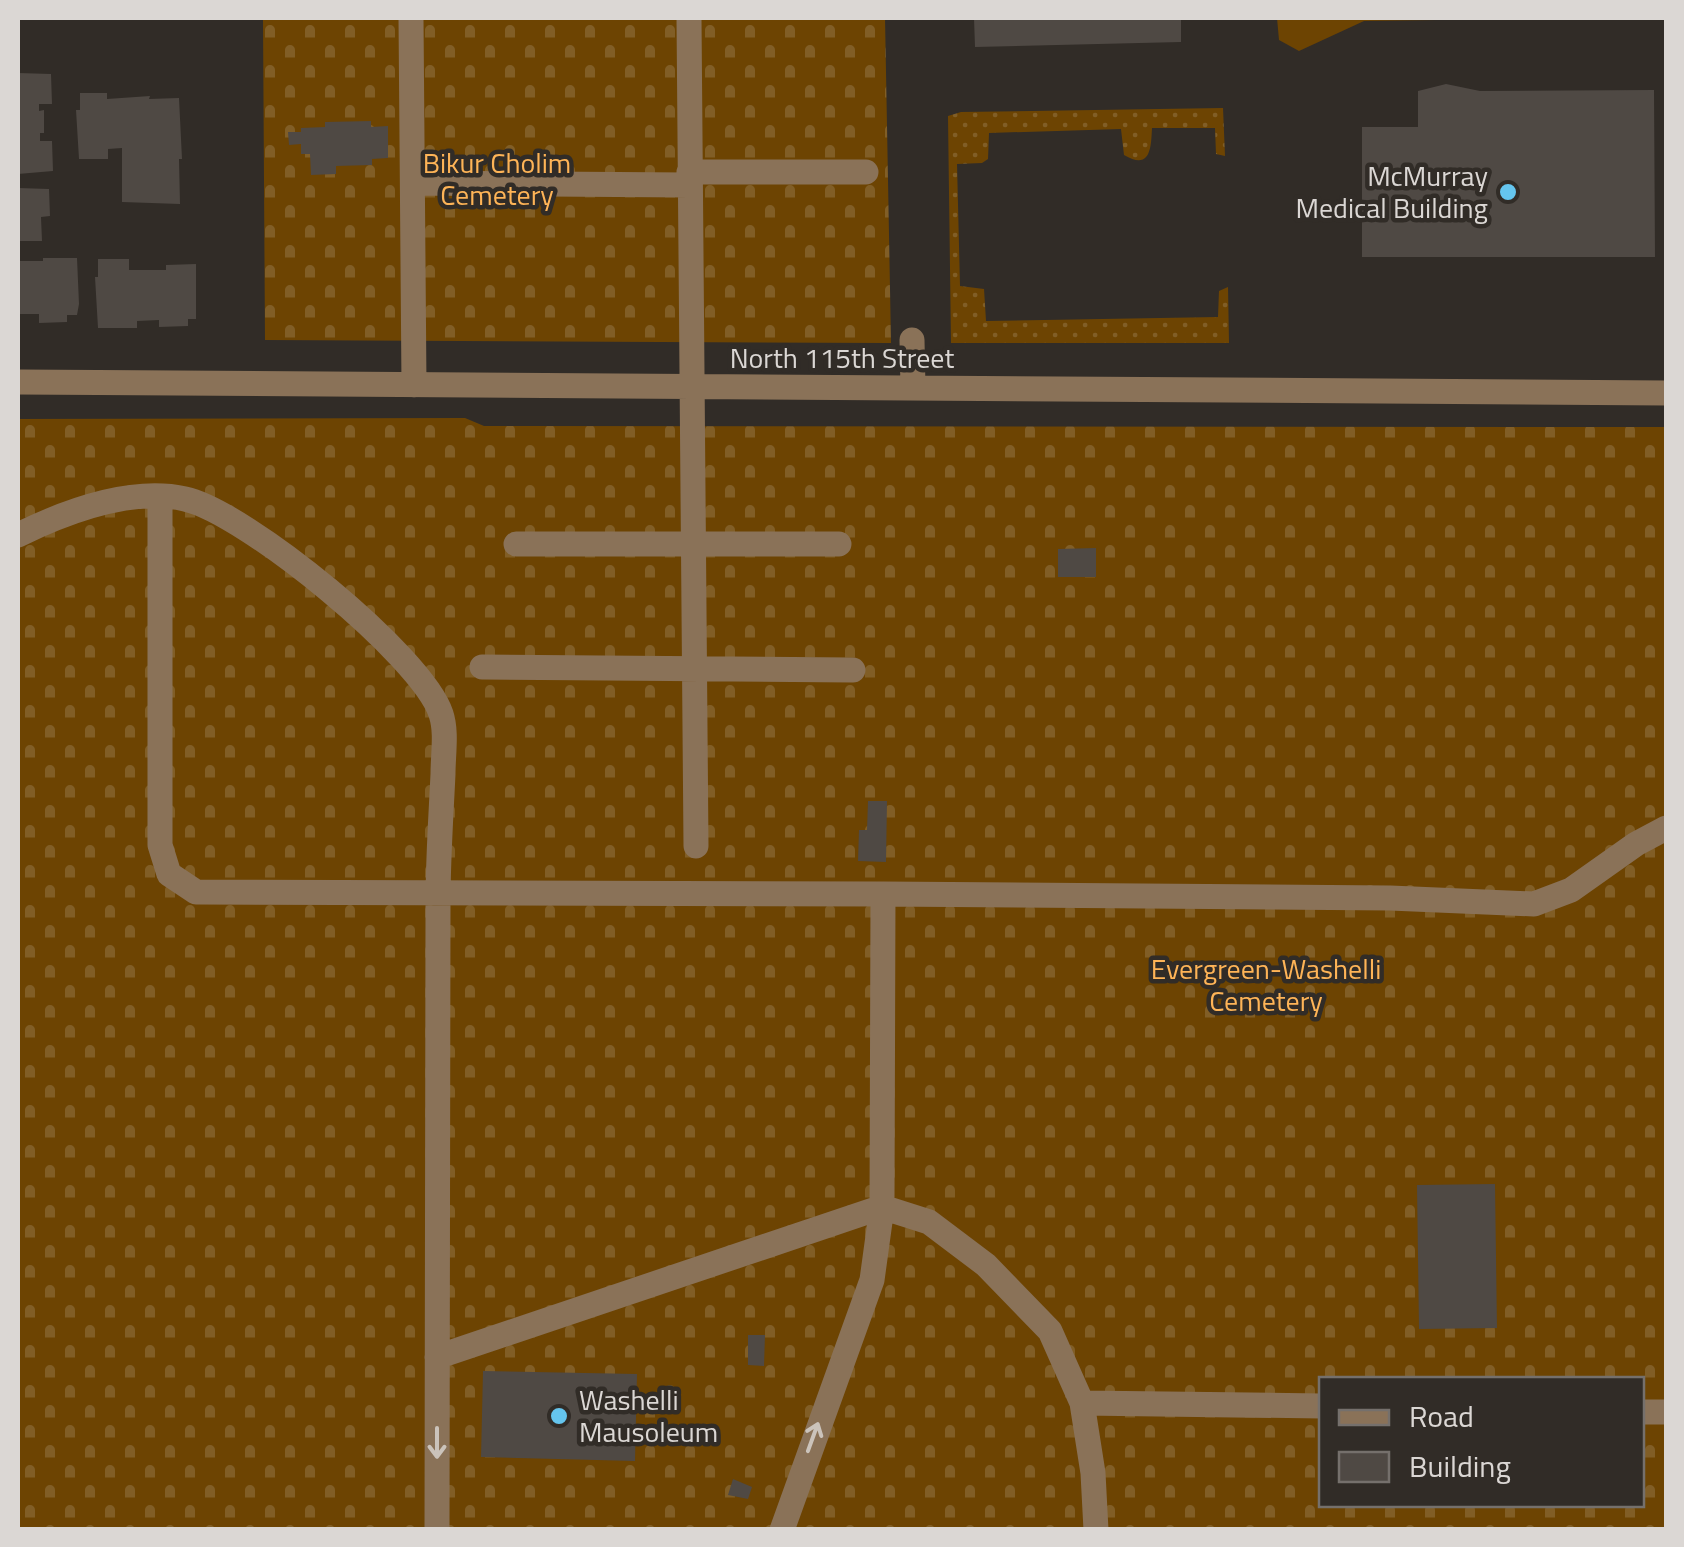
<svg xmlns="http://www.w3.org/2000/svg" width="1684" height="1547" viewBox="0 0 1684 1547" font-family="'Titillium Web',sans-serif">
	<style>
		.grass { fill: url(#grass-dots) }
		.cemetery { fill: url(#cemetery-stones); fill-rule: evenodd }
		.park { fill: #6d4402 }
		.building { fill: #4f4944 }
		.lines { fill: none; stroke-linecap: round; stroke-linejoin: round }
		.minor { stroke: #8a7258; stroke-width: 25 }
		.oneway { stroke: #cbc3bb }
		.poi-dot { fill: #65c5ee; stroke: #312c27; stroke-width: 4 }
		.labels { text-anchor: middle; stroke-width: 9; stroke-linejoin: round; paint-order: stroke }
		.park-label { font-size: 28px; fill: #feb457; stroke: #312c27 }
		.poi-label { font-size: 28px; fill: #dbd7d4; stroke: #312c27; text-anchor: end }
		.street-label { font-size: 28px; fill: #dbd7d4; stroke: #312c27 }
	</style>
	<defs>
		<pattern id="grass-dots" width="8" height="8" patternUnits="userSpaceOnUse" patternTransform="scale(2.5)"><rect width="8" height="8" fill="#6d4402"/><path d="M2 2h.1M6 6h.1" fill="none" stroke="#815e26" stroke-width="1.8" stroke-linecap="round"/></pattern>
		<pattern id="cemetery-stones" width="16" height="16" patternUnits="userSpaceOnUse" patternTransform="scale(2.5)"><rect width="16" height="16" fill="#6d4402"/><path d="M2 7V4a2 2 0 0 1 4 0v3zM10 15v-3a2 2 0 0 1 4 0v3z" fill="#815e26"/></pattern>
	</defs>
	<rect width="100%" height="100%" fill="#312c27"/>
	<!-- grass -->
	<path class="grass" d="M 1223,108 L 1225,156 L 1216,154 L 1215,128 L 1152,128 C 1151,147 1151,171 1124,155 L 1121,129 L 989,133 L 988,159 L 982,163 L 957,164 L 960,286 L 984,289 L 986,321 L 1218,317 L 1219,291 L 1228,287 L 1229,343 L 951,343 L 948,116 L 961,112 Z"/>
	<!-- cemetery -->
	<path class="cemetery" d="M 263,18 L 885,18 L 891,343 L 265,340 Z
		M 465,418 L 484,426 L 1666,427 L 1666,1529 L 18,1529 L 18,419 ZM 1322,1380 L 1642,1380 L 1642,1504 L 1322,1504 Z"/>
	<!-- park -->
	<path class="park" d="M 1277,18 L 1437,18 L 1437,20 L 1364,21 L 1299,51 L 1279,40 Z"/>
	<!-- building -->
	<path class="building" d="M 974,18 L 1181,18 L 1181,42 L 975,47 Z
		M 18,73 L 51,74 L 52,104 L 39,104 L 39,111 L 44,110 L 44,133 L 40,133 L 40,141 L 52,141 L 53,171 L 18,174 Z
		M 1446,84 L 1480,91 L 1654,90 L 1655,257 L 1362,257 L 1362,127 L 1418,127 L 1418,91 Z
		M 80,93 L 107,93 L 107,99 L 150,96 L 149,99 L 179,98 L 182,159 L 179,159 L 180,204 L 122,202 L 122,148 L 108,149 L 108,159 L 79,159 L 76,110 L 80,110 Z
		M 371,121 L 371,127 L 388,126 L 388,158 L 372,159 L 372,165 L 336,166 L 336,174 L 311,175 L 310,154 L 301,154 L 301,144 L 289,145 L 288,132 L 301,132 L 301,128 L 325,127 L 325,122 Z
		M 18,188 L 49,189 L 50,216 L 41,217 L 42,241 L 18,241 Z
		M 43,258 L 77,258 L 79,304 L 77,315 L 67,315 L 67,322 L 39,323 L 39,314 L 18,314 L 18,261 L 43,261 Z
		M 98,259 L 129,259 L 129,270 L 166,270 L 166,265 L 196,264 L 196,319 L 188,319 L 188,326 L 159,327 L 159,320 L 137,321 L 137,328 L 98,328 L 95,277 L 98,277 Z
		M 1096,548 L 1096,577 L 1058,577 L 1058,549 Z
		M 868,801 L 887,801 L 886,862 L 858,861 L 859,830 L 867,830 Z
		M 1495,1184 L 1497,1328 L 1419,1329 L 1417,1185 Z
		M 748,1335 L 765,1335 L 764,1366 L 748,1365 Z
		M 483,1371 L 637,1374 L 635,1461 L 481,1457 Z
		M 733,1479 L 752,1487 L 748,1499 L 728,1495 Z"/>
	<g class="lines">
		<!-- minor -->
		<path class="minor" d="M 411,18 L 414,385
			M 689,18 L 696,846
			M 689,172 L 866,172
			M 414,183 L 690,185
			M 912,340 L 913,388
			M 18,382 L 1666,393
			M 160,496 L 160,845 L 169,874 L 196,892 L 883,894
			M 18,535 C 65,512 131,487 185,499 C 245,512 422,656 441,714 C 447,732 443,754 443,774 C 441,816 438,859 438,902 C 438,1111 437,1320 437,1530
			M 516,544 L 839,544
			M 482,667 L 853,670
			M 437,1357 L 882,1207 L 872,1280 L 782,1530
			M 1082,1403 L 1050,1331 L 986,1265 L 929,1222 L 882,1207 L 883,894 L 1390,898 L 1534,904 L 1571,890 L 1636,844 L 1666,828
			M 1642,1412 L 1666,1412
			M 1096,1530 L 1093,1473 L 1082,1403 L 1322,1406"/>
	</g>
	<!-- one-way arrows -->
	<defs><path id="oneway-shaft" d="M-6 0H5M1.5-3L5.5 0L1.5 3" fill="none" stroke-width="1.6" stroke-linecap="round" stroke-linejoin="round" transform="scale(2.5)"/></defs>
	<g class="oneway">
		<use href="#oneway-shaft" transform="translate(813 1437) rotate(-70)"/>
		<use href="#oneway-shaft" transform="translate(437 1443) rotate(90)"/>
	</g>
	<!-- markers -->
	<g class="poi-dot">
		<circle cx="1508" cy="192" r="10"/>
		<circle cx="559" cy="1416" r="10"/>
	</g>
	<g class="labels">
		<!-- park labels -->
		<g class="park-label">
			<text x="497" y="173">Bikur Cholim<tspan x="497" dy="32">Cemetery</tspan></text>
			<text x="1266" y="979">Evergreen-Washelli<tspan x="1266" dy="32">Cemetery</tspan></text>
		</g>
		<!-- poi labels -->
		<g class="poi-label">
			<text x="1488" y="186">McMurray<tspan x="1488" dy="32">Medical Building</tspan></text>
			<text x="579" y="1410" text-anchor="start">Washelli<tspan x="579" dy="32">Mausoleum</tspan></text>
		</g>
		<!-- street labels -->
		<g class="street-label">
			<text x="842" y="368">North 115th Street</text>
		</g>
	</g>
	<!-- border -->
	<rect width="1684" height="1547" fill="none" stroke="#dbd7d4" stroke-width="40"/>
	<!-- legend -->
	<rect x="1319" y="1377" width="325" height="130" fill="#312c27" stroke="#75706c" stroke-width="2.5"/>
	<rect x="1339" y="1410" width="50" height="15" fill="#8a7258" stroke="#75706c" stroke-width="2.5"/>
	<text x="1409" y="1427" font-size="30" fill="#dbd7d4">Road</text>
	<rect x="1339" y="1452" width="50" height="30" fill="#4f4944" stroke="#75706c" stroke-width="2.5"/>
	<text x="1409" y="1477" font-size="30" fill="#dbd7d4">Building</text>
</svg>
